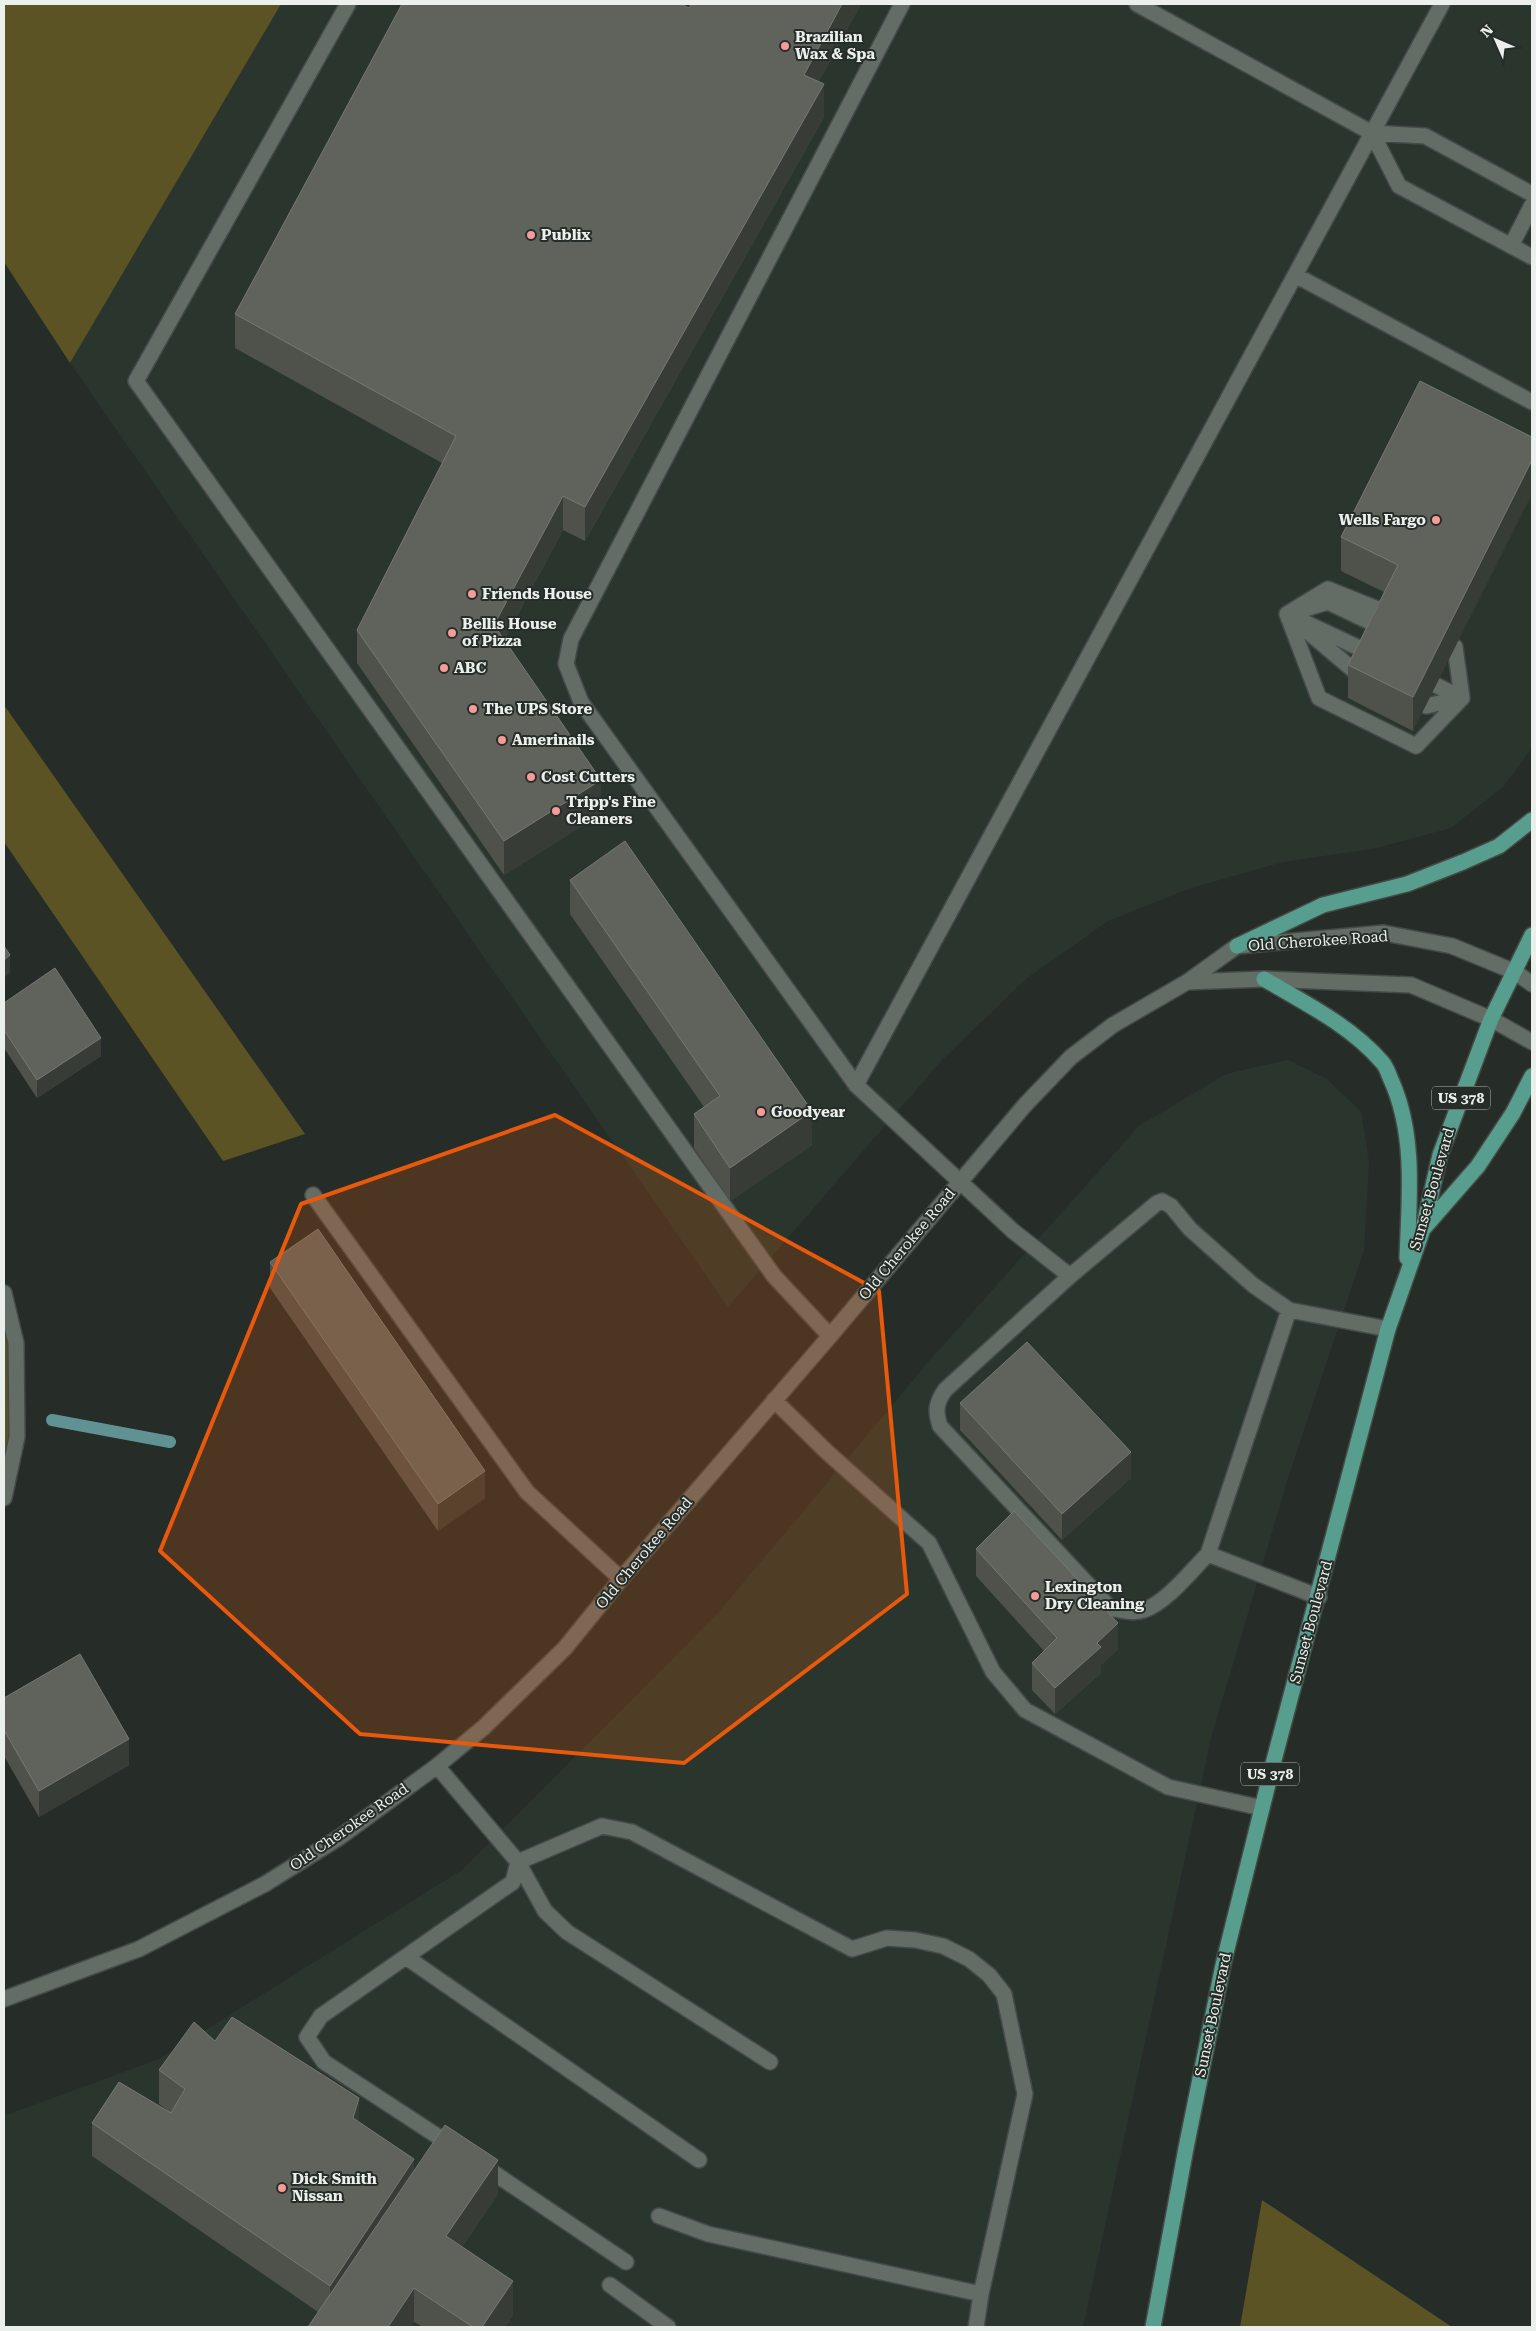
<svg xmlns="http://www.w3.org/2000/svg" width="1536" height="2331" viewBox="0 0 1536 2331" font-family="'Roboto Serif',serif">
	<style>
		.built { fill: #2a362d }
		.forest { fill: #5b5323 }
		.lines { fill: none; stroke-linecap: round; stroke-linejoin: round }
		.stream { stroke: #609294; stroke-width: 12 }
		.minor-casing { stroke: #444a46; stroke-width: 18 }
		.major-casing { stroke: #444a46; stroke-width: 18 }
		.minor { stroke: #646c66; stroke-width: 15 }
		.major { stroke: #579e8e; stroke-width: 15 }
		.wall { fill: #4f524b }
		.shaded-wall { fill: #373c36 }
		.building { fill: #60635c; stroke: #757973 }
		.marked { fill: #e8590c; fill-opacity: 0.2; stroke: #e8590c; stroke-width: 4; stroke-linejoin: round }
		.poi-dot { fill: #f59b98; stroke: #262d28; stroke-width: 2 }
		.labels { text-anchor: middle; stroke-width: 4; stroke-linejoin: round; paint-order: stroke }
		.shield { fill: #262d28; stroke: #b0b6b1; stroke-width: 1 }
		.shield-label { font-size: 14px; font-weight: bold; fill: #ebf0ec }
		.poi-label { font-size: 15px; font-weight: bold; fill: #ebf0ec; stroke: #262d28; text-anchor: start }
		.street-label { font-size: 15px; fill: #ebf0ec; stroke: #262d28 }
	</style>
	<rect width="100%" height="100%" fill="#262d28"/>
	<!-- built -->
	<path class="built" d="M 281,4 L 1532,4 L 1532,748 L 1504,786 L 1451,828 L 1377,848 L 1283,862 L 1191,888 L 1108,921 L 1027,978 L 942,1060 L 728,1307 L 70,363 Z
		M 1288,1060 L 1327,1079 L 1361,1112 L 1369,1162 L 1364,1250 L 1288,1478 L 1211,1738 L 1083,2327 L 4,2327 L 4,2116 L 159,2059 L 462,1870 L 717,1614 L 930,1360 L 1139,1126 L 1226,1074 Z"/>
	<!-- forest -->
	<path class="forest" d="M 4,4 L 281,4 L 70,363 L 4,262 Z
		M 4,705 L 305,1134 L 223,1161 L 4,842 Z
		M 4,1293 L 16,1343 L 17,1437 L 4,1490 Z
		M 1262,2200 L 1452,2327 L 1240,2327 Z"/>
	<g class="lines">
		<!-- stream -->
		<path class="stream" d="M 52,1420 L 170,1442"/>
		<!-- minor casing -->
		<g class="minor-casing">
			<path id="minor" d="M 348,4 L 136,381 L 774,1276 L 830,1336
				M 902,4 L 571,639 L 566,664 L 581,702 L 856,1085 L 1013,1231 L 1070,1276 L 1157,1203 L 1162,1201 L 1171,1206 L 1190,1229 L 1253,1285 L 1289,1310 L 1388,1329
				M 1137,4 L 1372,133 L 1425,136 L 1532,194
				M 1372,133 L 1399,186 L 1532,257
				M 1511,246 L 1532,205
				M 1295,275 L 1532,402
				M 1305,609 L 1328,602 L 1387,630
				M 1287,614 L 1319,698 L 1416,746 L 1462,698
				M 1287,614 L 1328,589 L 1395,616
				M 1288,615 L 1364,679
				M 1302,621 L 1374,655
				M 1438,638 L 1455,647 L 1462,698
				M 1419,677 L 1462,698
				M 1408,698 L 1426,706 L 1462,698
				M 1187,982 L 1264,979 L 1411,985 L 1491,1019 L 1532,1042
				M 856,1085 L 1442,4
				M 313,1195 L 527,1492 L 621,1579
				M 1070,1276 L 945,1390 C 936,1403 935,1411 940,1426 L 1110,1608 C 1121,1610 1133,1614 1144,1610 C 1166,1603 1192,1570 1208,1554
				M 4,1293 L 16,1343 L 17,1437 L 4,1498
				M 1289,1310 L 1208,1554 L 1319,1597
				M 774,1400 L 827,1452 L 929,1543 L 993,1672 L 1025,1710 L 1168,1787 L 1262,1808
				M 437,1766 L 518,1862 L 513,1882 L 321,2016 L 307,2037 L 324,2062 L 454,2147
				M 406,1957 L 699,2160
				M 4,1999 L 139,1949 L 265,1884 L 340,1837 L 437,1766 L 483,1728 L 565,1648 L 621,1579 L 830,1336 L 1025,1105 L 1071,1057 L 1113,1025 L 1187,982 L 1237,946 L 1384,933 L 1452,946 L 1515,972 L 1532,984
				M 482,2165 L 626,2262
				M 659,2216 L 708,2234 L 981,2294 L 1025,2094 L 1004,1994 L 989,1975 L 969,1959 L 943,1946 L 915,1940 L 887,1938 L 852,1949 L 632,1832 L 602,1826 L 518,1862 L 545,1911 L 567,1932 L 770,2062
				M 610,2285 L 668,2327
				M 976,2327 L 981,2294"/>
		</g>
		<!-- major casing -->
		<g class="major-casing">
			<path id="major" d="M 1237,946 L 1323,905 L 1407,884 L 1463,862 L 1499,846 L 1532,820
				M 1264,979 C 1305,1003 1351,1026 1382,1062 C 1387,1067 1389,1076 1392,1082 C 1416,1137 1409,1200 1407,1258
				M 1424,1228 L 1478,1166 L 1513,1113 L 1532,1076
				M 1153,2327 L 1186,2148 L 1223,1965 L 1274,1760 L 1388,1329 L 1423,1229 L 1440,1155 L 1491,1019 L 1532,935"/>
		</g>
		<!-- minor -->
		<use href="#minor" class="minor"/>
		<!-- major -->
		<use href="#major" class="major"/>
	</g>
	<!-- wall -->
	<path class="wall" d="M 861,4 L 819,81 L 824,117 L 585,541 L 563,530 L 504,640 L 601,814 L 504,875 L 357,663 L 357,630 L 442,463 L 235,348 L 235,314 L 689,8 Z
		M 1420,381 L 1413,731 L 1348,698 L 1348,665 L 1384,592 L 1341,571 L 1341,537 Z
		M 570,880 L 812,1145 L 730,1201 L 694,1148 L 694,1114 L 704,1107 L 570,914 Z
		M 4,1003 L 101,1056 L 37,1098 L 4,1048 Z
		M 270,1262 L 485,1498 L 438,1531 L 270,1288 Z
		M 960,1403 L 1131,1478 L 1062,1540 L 960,1430 Z
		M 976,1549 L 1118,1649 L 1101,1665 L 1101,1673 L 1055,1714 L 1032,1690 L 1032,1663 L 1044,1651 L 976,1576 Z
		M 4,1698 L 129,1765 L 39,1817 L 4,1756 Z
		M 215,2041 L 359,2122 L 414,2171 L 498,2194 L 462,2247 L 513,2315 L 505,2327 L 423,2327 L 414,2322 L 318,2312 L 92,2156 L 92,2123 L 168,2111 L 159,2104 L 159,2070 Z"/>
	<!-- shaded-wall -->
	<path class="shaded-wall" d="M 842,4 L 861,4 L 804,109 L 804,75 Z
		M 824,84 L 824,117 L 585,541 L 585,507 Z
		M 1532,460 L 1532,494 L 1413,731 L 1413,697 Z
		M 563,496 L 563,530 L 494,658 L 494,625 Z
		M 601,780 L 601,814 L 504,875 L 504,841 Z
		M 10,955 L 10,973 L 4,978 L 4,960 Z
		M 101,1038 L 101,1056 L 37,1098 L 37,1080 Z
		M 812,1111 L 812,1145 L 730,1201 L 730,1168 Z
		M 1131,1452 L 1131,1478 L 1062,1540 L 1062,1514 Z
		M 485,1471 L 485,1498 L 438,1531 L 438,1504 Z
		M 1118,1623 L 1118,1649 L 1101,1665 L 1101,1673 L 1055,1714 L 1055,1688 L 1097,1643 Z
		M 129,1739 L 129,1765 L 39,1817 L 39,1791 Z
		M 359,2098 L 359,2131 L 353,2118 Z
		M 414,2159 L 414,2193 L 330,2320 L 330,2286 Z
		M 498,2160 L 498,2194 L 446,2270 L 446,2236 Z
		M 513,2281 L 513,2315 L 505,2327 L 482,2327 Z
		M 414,2288 L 414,2322 L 411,2327 L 388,2327 Z"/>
	<!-- building -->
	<path class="building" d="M 402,4 L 681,4 L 689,8 L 691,4 L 842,4 L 804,75 L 824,84 L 585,507 L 563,496 L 494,625 L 601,780 L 504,841 L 357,630 L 456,436 L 235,314 Z
		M 1420,381 L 1532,437 L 1532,460 L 1413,697 L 1348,665 L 1398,565 L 1341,537 Z
		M 625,841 L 812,1111 L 730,1168 L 694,1114 L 720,1096 L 570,880 Z
		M 4,946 L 10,955 L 4,960 Z
		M 55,968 L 101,1038 L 37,1080 L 4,1030 L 4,1003 Z
		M 318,1229 L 485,1471 L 438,1504 L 270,1262 Z
		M 1027,1342 L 1131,1452 L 1062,1514 L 960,1403 Z
		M 1014,1511 L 1118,1623 L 1097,1643 L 1101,1647 L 1055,1688 L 1032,1663 L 1057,1638 L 976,1549 Z
		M 80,1654 L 129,1739 L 39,1791 L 4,1730 L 4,1698 Z
		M 232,2017 L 359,2098 L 353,2118 L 414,2159 L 330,2286 L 92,2123 L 119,2082 L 171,2113 L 185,2089 L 159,2070 L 194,2022 L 215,2041 Z
		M 445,2125 L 498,2160 L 446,2236 L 513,2281 L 482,2327 L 473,2327 L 414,2288 L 388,2327 L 308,2327 Z"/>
	<!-- marked area -->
	<path class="marked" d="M 555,1115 L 879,1291 L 907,1594 L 684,1763 L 360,1734 L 160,1551 L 301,1204 Z"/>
	<!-- markers -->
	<g class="poi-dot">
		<circle cx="785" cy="46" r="5"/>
		<circle cx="531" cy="235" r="5"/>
		<circle cx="1436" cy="520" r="5"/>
		<circle cx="472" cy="594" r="5"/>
		<circle cx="452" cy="633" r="5"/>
		<circle cx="444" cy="668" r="5"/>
		<circle cx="473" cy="709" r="5"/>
		<circle cx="502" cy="740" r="5"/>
		<circle cx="531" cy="777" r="5"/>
		<circle cx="556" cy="811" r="5"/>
		<circle cx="761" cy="1112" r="5"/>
		<circle cx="1035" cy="1596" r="5"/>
		<circle cx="282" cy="2188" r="5"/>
	</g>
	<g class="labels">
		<!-- shield labels -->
		<g class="shield">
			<rect x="1432" y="1086.5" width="58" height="23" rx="4"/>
			<rect x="1241" y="1762.5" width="58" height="23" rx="4"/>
		</g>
		<g class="shield-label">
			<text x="1461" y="1103">US 378</text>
			<text x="1270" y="1779">US 378</text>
		</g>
		<!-- poi labels -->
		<g class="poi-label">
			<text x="795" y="42">Brazilian<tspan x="795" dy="17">Wax &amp; Spa</tspan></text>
			<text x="541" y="240">Publix</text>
			<text x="1426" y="525" text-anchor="end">Wells Fargo</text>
			<text x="482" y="599">Friends House</text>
			<text x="462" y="629">Bellis House<tspan x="462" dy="17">of Pizza</tspan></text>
			<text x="454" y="673">ABC</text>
			<text x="483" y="714">The UPS Store</text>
			<text x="512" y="745">Amerinails</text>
			<text x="541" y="782">Cost Cutters</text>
			<text x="566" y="807">Tripp's Fine<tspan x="566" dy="17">Cleaners</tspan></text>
			<text x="771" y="1117">Goodyear</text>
			<text x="1045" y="1592">Lexington<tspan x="1045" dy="17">Dry Cleaning</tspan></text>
			<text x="292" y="2184">Dick Smith<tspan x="292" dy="17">Nissan</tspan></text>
		</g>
		<!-- street labels -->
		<g class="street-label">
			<text transform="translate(1318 941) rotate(-4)" y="5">Old Cherokee Road</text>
			<text transform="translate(1432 1189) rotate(-74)" y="5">Sunset Boulevard</text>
			<text transform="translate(907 1244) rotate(-50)" y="5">Old Cherokee Road</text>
			<text transform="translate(644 1553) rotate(-50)" y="5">Old Cherokee Road</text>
			<text transform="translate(1311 1622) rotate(-75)" y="5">Sunset Boulevard</text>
			<text transform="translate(349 1827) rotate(-35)" y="5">Old Cherokee Road</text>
			<text transform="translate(1213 2015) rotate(-78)" y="5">Sunset Boulevard</text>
		</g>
	</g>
	<!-- border -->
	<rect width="1536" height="2331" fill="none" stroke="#ebf0ec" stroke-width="10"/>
	<!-- north arrow -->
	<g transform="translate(1496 40) rotate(315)" stroke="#262d28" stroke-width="4" paint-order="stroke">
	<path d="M0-4L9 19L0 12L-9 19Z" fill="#ebf0ec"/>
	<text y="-8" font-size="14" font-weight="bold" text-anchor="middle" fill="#ebf0ec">N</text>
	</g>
</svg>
